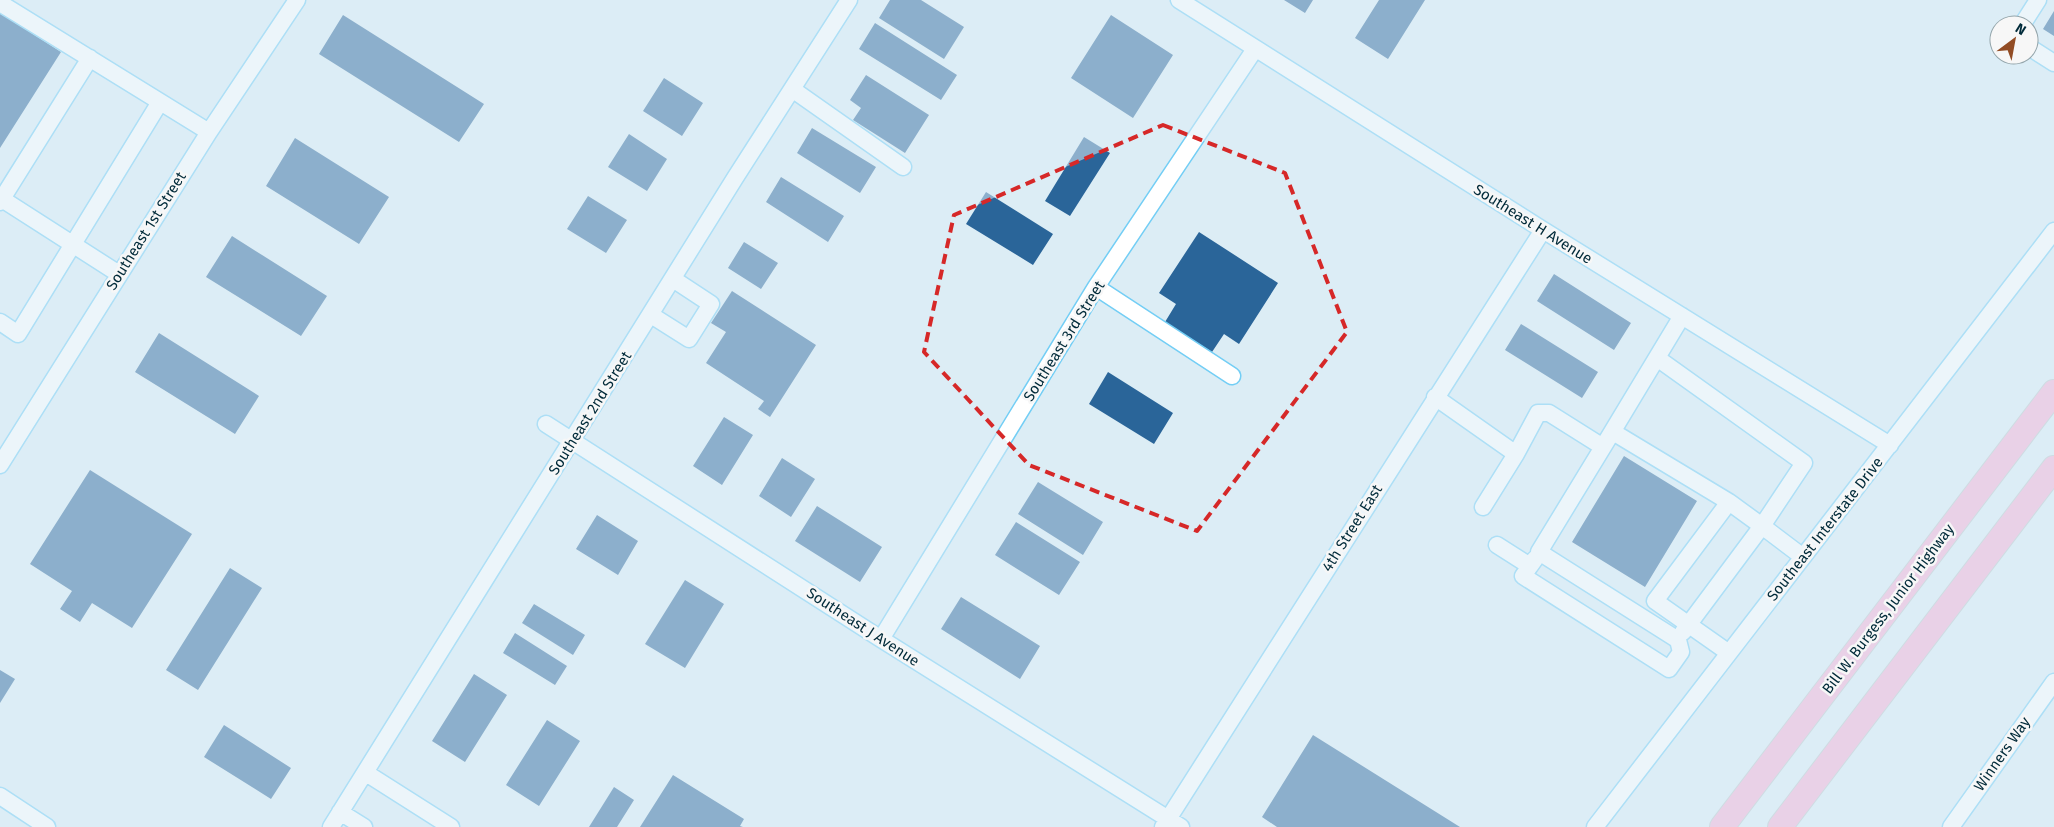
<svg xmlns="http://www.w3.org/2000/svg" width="2054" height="827" viewBox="0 0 2054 827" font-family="'Fira Sans',sans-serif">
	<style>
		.building { fill: #2a6599 }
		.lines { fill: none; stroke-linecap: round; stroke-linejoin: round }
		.minor-casing { stroke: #73cef5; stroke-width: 19 }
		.highway-casing { stroke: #bdc8cc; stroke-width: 26 }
		.minor { stroke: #fff; stroke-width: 16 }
		.highway { stroke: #f9b0d4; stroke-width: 24 }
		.marked { fill: none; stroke: #d62828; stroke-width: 4; stroke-dasharray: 10 6; stroke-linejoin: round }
		.labels { text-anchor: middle; stroke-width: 5; stroke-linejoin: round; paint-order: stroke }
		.street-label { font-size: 15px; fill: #002a39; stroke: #f7f7f7 }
	</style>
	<rect width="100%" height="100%" fill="#dcedf5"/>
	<!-- building -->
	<path class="building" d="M 890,0 L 921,0 L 964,27 L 944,59 L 879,18 Z
		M 1284,0 L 1313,0 L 1305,13 Z
		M 1379,0 L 1425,0 L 1388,59 L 1355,38 Z
		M 2054,11 L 2054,36 L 2043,29 Z
		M 0,13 L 61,52 L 0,148 Z
		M 343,15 L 484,104 L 459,142 L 319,54 Z
		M 1111,15 L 1173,55 L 1133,118 L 1071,78 Z
		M 875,23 L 957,75 L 941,100 L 859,49 Z
		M 866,75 L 929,115 L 905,153 L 853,120 L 861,108 L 850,100 Z
		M 664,78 L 703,103 L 682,136 L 643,111 Z
		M 812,128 L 876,167 L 860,193 L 797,153 Z
		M 629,134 L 667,159 L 647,191 L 608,167 Z
		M 1084,137 L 1110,153 L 1070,216 L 1045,201 Z
		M 295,138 L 389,197 L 359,244 L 266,186 Z
		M 781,177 L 844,216 L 828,242 L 766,202 Z
		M 986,192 L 1053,234 L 1033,265 L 966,224 Z
		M 588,196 L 627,220 L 606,253 L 567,229 Z
		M 1199,232 L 1278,283 L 1239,344 L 1224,334 L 1212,352 L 1165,322 L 1176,304 L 1159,293 Z
		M 232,236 L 327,296 L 301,336 L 206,277 Z
		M 744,242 L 778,263 L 761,289 L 728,268 Z
		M 1554,274 L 1631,323 L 1614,350 L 1537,301 Z
		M 732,291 L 816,345 L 770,417 L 758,409 L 764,401 L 706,363 L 726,332 L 711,323 Z
		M 1521,324 L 1598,372 L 1582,398 L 1505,350 Z
		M 159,333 L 259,396 L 235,434 L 135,372 Z
		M 1108,372 L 1173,413 L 1154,444 L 1089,404 Z
		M 724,417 L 753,435 L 722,485 L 693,466 Z
		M 1624,456 L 1697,501 L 1645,587 L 1572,542 Z
		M 782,458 L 815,479 L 791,517 L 759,496 Z
		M 90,470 L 192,534 L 132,628 L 92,603 L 80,622 L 60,609 L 72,591 L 30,564 Z
		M 1038,482 L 1103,522 L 1083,555 L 1018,514 Z
		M 817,506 L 882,547 L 860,582 L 795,541 Z
		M 597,515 L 638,541 L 618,575 L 576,549 Z
		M 1016,522 L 1080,562 L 1059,595 L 995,555 Z
		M 230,568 L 262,588 L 198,690 L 166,670 Z
		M 685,580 L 724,604 L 685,668 L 645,644 Z
		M 961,597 L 1040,646 L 1020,679 L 941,629 Z
		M 534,604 L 585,635 L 573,655 L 522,623 Z
		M 515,633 L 567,666 L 555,685 L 503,653 Z
		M 0,670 L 15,679 L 0,703 Z
		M 474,674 L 507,695 L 465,762 L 432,741 Z
		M 547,720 L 580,741 L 539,806 L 506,785 Z
		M 224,725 L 291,768 L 271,799 L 204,757 Z
		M 1313,735 L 1460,827 L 1277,827 L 1262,817 Z
		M 673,775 L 744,819 L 740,826 L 743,827 L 640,827 Z
		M 614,787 L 634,800 L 617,827 L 589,827 Z"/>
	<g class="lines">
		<!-- minor casing -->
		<g class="minor-casing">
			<path id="minor" d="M 1179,0 L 1543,230 L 1890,445
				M 0,3 L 209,132
				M 2022,25 L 2038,0
				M 2029,47 L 2054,63
				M 792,89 L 903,167
				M 2,199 L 119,274
				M 0,202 L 90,58
				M 1096,287 L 1232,376
				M 651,315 L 689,339 L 711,304 L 673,279
				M 0,322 L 18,334 L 160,102
				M 1657,358 L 1804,463 L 1762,526 L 1729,502 L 1655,601 L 1729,653
				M 1435,397 L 1516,454 L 1483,507
				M 546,424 L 881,639 L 1181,827
				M 1613,432 L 1729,502
				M 1516,454 L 1538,413 L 1549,413 L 1603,447 L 1682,316
				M 0,465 L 209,132 L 297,0
				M 1497,545 L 1530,566 L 1535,559
				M 1530,566 L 1523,576 L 1669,669 L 1681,652 L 1678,640 L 1539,552 L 1603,447
				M 1683,632 L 1762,526 L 1803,557
				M 881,639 L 1096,287 L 1255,49
				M 366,773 L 451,827
				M 0,796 L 47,827
				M 340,812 L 364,827
				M 331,827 L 735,178 L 849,0
				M 1163,827 L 1543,230
				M 1595,827 L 2054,231
				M 1951,827 L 2054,682"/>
		</g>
		<!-- highway casing -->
		<g class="highway-casing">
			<path id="highway" d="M 1722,827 L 2054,392
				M 1780,827 L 2054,468"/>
		</g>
		<!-- minor -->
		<use href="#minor" class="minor"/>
		<!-- highway -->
		<use href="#highway" class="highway"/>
	</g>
	<!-- marked area -->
	<path d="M0 0H2054V827H0ZM 1163,125 L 1285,173 L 1347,332 L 1197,531 L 1029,465 L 924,352 L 954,215 Z" fill="#dcedf5" fill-opacity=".55" fill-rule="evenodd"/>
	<path class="marked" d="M 1163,125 L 1285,173 L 1347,332 L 1197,531 L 1029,465 L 924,352 L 954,215 Z"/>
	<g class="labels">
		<!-- street labels -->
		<g class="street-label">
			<text transform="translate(1533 224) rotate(32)" y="5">Southeast H Avenue</text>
			<text transform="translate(146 231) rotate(-58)" y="5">Southeast 1st Street</text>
			<text transform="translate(1064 341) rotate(-58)" y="5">Southeast 3rd Street</text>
			<text transform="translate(590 413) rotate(-58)" y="5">Southeast 2nd Street</text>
			<text transform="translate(1352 528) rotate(-58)" y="5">4th Street East</text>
			<text transform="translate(1825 529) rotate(-52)" y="5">Southeast Interstate Drive</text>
			<text transform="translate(1888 609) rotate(-53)" y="5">Bill W. Burgess, Junior Highway</text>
			<text transform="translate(863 627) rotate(33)" y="5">Southeast J Avenue</text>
			<text transform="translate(2002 754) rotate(-55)" y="5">Winners Way</text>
		</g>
	</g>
	<!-- north arrow -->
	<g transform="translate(2014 40) rotate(32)"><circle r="24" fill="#f7f7f7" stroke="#94a5ab"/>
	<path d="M0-4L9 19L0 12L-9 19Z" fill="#924c24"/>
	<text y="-8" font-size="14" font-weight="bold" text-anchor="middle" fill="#002a39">N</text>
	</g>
</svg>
